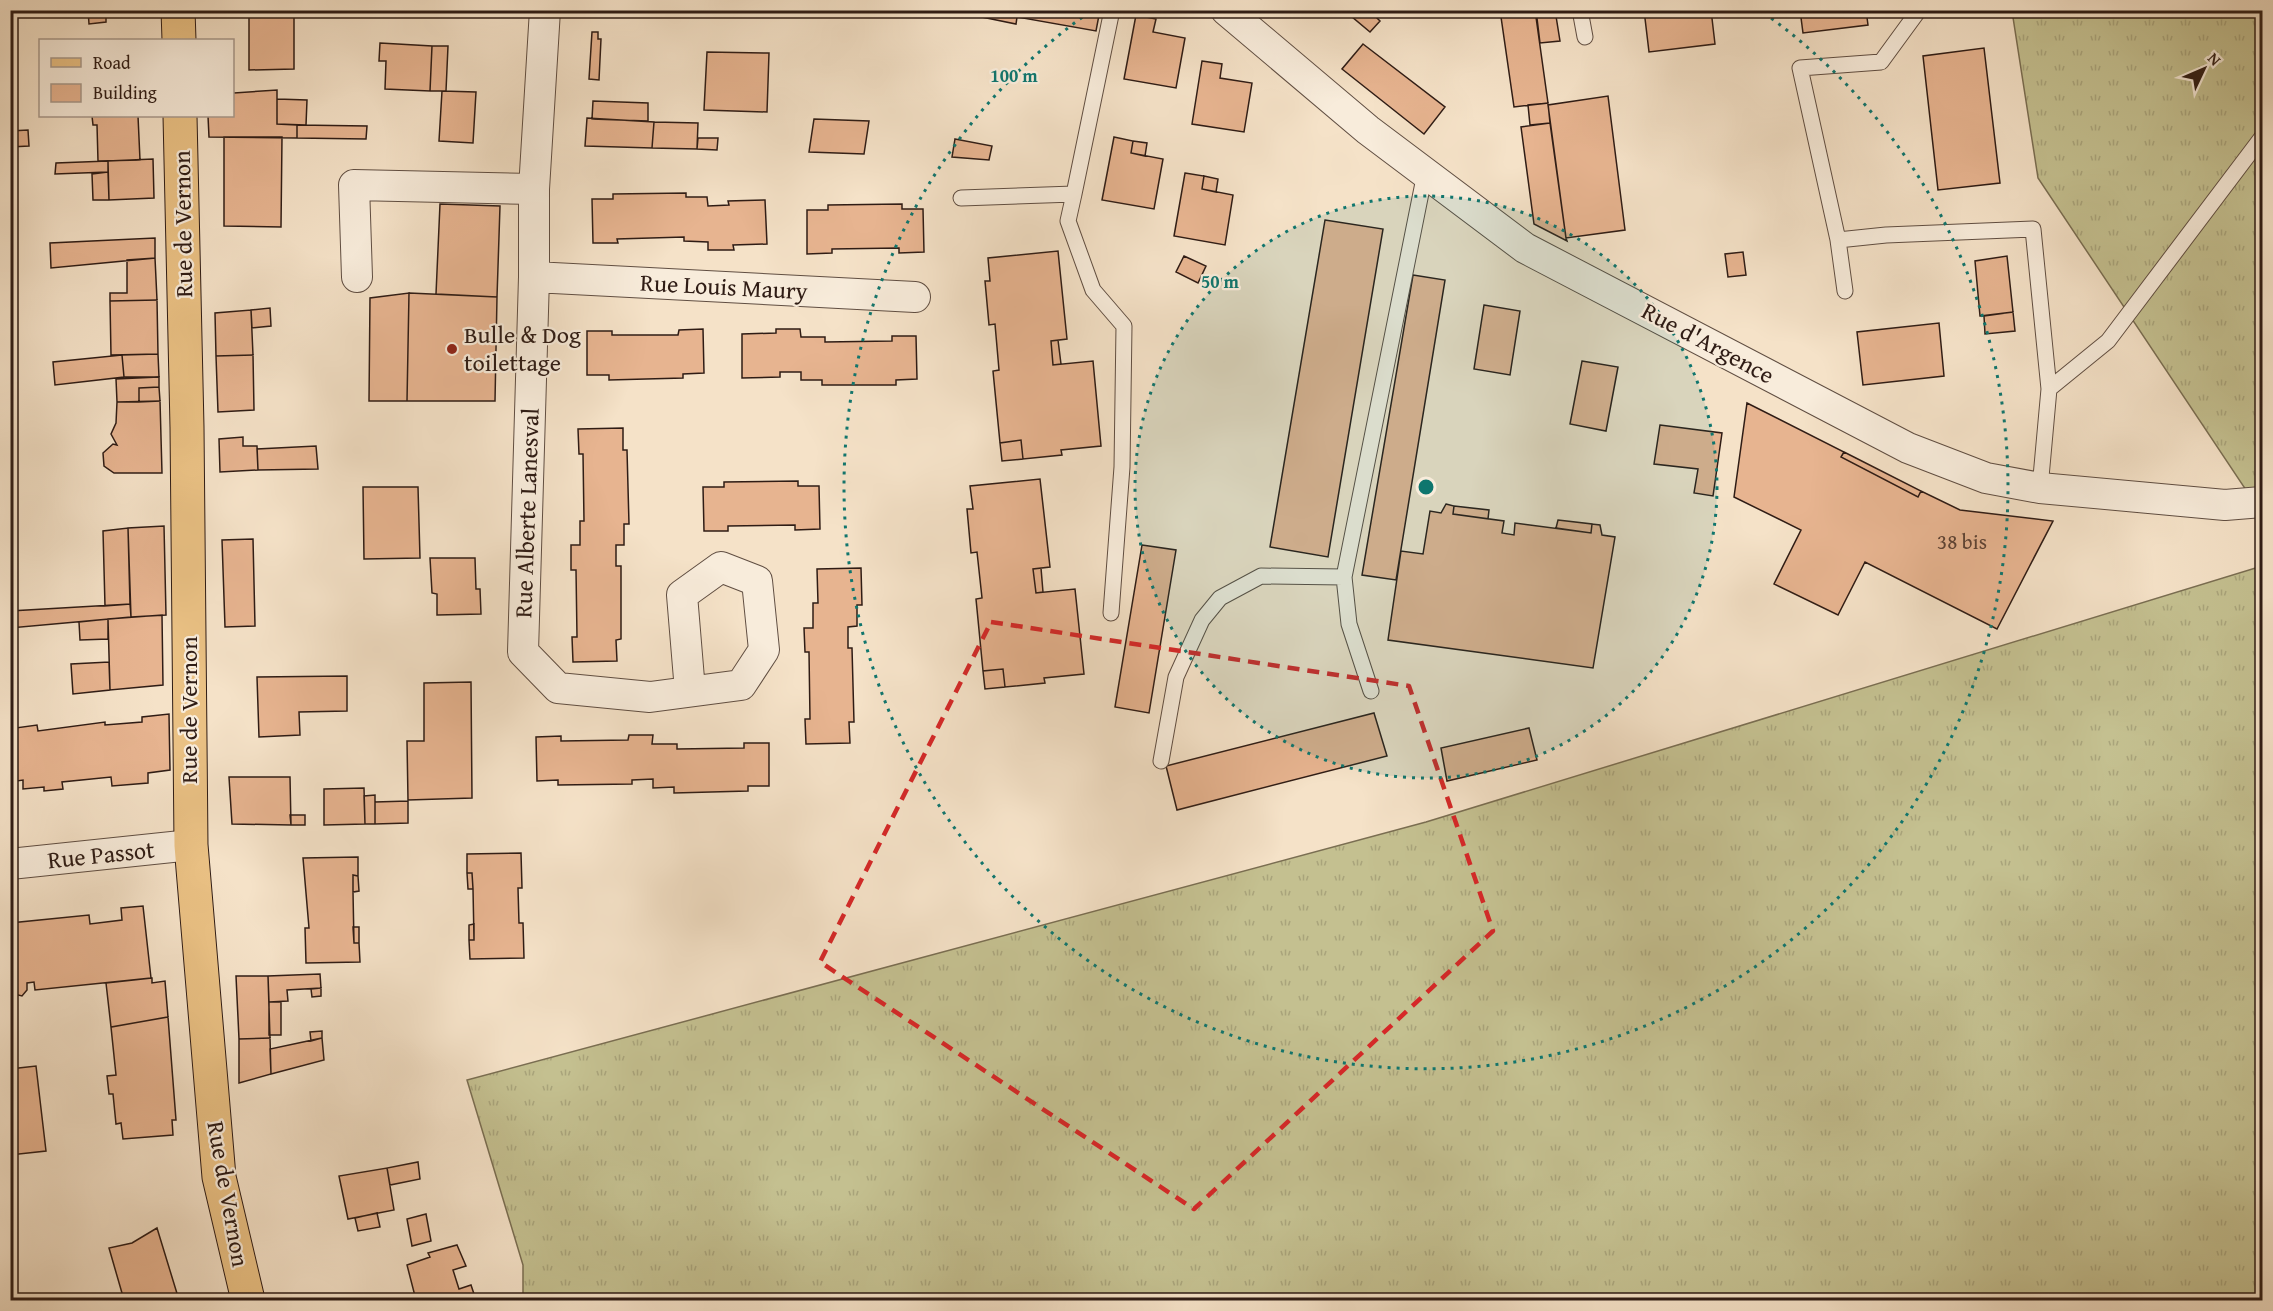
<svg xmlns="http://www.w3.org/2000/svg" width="2273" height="1311" viewBox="0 0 2273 1311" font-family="'Gentium Book Plus',serif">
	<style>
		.grass { fill: url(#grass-tufts); stroke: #7a6e52; stroke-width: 1.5 }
		.building { fill: #e7b490; stroke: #2f1c15; stroke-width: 1.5 }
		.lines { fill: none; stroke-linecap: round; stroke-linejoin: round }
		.service-casing { stroke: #604e42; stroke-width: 17 }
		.minor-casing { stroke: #604e42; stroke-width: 32 }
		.primary-casing { stroke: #2f1c15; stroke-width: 35 }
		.service { stroke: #f8ecdb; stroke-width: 15 }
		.minor { stroke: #f8ecdb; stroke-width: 30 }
		.primary { stroke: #eac184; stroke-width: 33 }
		.marked { fill: none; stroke: #d62828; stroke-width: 4.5; stroke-dasharray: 12 8; stroke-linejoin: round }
		.ring { fill: none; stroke: #0f766e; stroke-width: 3; stroke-dasharray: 3 6 }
		.poi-dot { fill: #8f2418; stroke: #f8ecdb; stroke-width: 2 }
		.labels { text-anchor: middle; stroke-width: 4.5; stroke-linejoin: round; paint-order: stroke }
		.number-label { font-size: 21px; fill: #5d4234 }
		.street-label { font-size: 24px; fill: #2f1c15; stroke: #f8ecdb }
		.poi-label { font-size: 24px; fill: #2f1c15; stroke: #f8ecdb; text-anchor: start }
		.centre { fill: #0f766e; stroke: #f8ecdb; stroke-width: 3 }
		.ring-label { font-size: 18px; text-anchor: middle; font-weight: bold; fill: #0f766e; stroke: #f8ecdb; stroke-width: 4.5; stroke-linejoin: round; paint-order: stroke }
	</style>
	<defs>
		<pattern id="grass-tufts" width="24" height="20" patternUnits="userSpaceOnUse" patternTransform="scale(1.5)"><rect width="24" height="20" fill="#c4c090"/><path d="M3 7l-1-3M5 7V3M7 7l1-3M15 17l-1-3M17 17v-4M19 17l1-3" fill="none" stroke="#a9a47b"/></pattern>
	</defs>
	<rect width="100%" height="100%" fill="#f5e2c8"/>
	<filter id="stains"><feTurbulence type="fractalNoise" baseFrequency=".00333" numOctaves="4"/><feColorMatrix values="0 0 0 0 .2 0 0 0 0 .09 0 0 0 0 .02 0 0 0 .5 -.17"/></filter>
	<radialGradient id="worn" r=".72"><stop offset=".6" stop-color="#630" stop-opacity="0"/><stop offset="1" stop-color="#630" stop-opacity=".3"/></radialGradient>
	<!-- grass -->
	<path class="grass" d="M 2012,11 L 2262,11 L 2262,514 L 2038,178 Z
		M 2262,566 L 2262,1300 L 523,1300 L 523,1265 L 467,1080 L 1426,822 Z"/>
	<!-- building -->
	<path class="building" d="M 88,10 L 140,10 L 106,13 L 106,22 L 89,24 Z
		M 206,10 L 234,10 L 234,16 L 206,17 Z
		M 234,10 L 249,10 L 249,15 L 234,16 Z
		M 963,10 L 1018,10 L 1016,24 L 962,13 Z
		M 1018,10 L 1100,10 L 1096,31 L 1017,17 Z
		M 1355,10 L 1369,10 L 1380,21 L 1370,32 L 1351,16 Z
		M 1500,10 L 1535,10 L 1548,103 L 1514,107 Z
		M 1536,10 L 1555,10 L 1560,41 L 1540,43 Z
		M 1644,10 L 1711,10 L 1715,44 L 1649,52 Z
		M 1800,10 L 1866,10 L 1868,25 L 1803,33 Z
		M 294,14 L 294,69 L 249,70 L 249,15 Z
		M 1136,15 L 1156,19 L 1153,32 L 1185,38 L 1176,88 L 1124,79 Z
		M 592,32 L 598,32 L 598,39 L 601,39 L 599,80 L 589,79 Z
		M 380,43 L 432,46 L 430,91 L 385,89 L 386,61 L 379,61 Z
		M 1363,44 L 1445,107 L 1424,134 L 1342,69 Z
		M 432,46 L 448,46 L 446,91 L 430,91 Z
		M 1984,48 L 2000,183 L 1938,190 L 1923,56 Z
		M 707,52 L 769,53 L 767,112 L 704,110 Z
		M 1202,61 L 1222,64 L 1220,78 L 1252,83 L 1244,132 L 1192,124 Z
		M 232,89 L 234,93 L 277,90 L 277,124 L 297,125 L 297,138 L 209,137 L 208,116 L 232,116 Z
		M 442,91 L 476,92 L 473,143 L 439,141 Z
		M 1608,96 L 1625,230 L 1566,238 L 1548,105 Z
		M 277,99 L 307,100 L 306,125 L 277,124 Z
		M 593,101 L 648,103 L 648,121 L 592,119 Z
		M 1548,103 L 1550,123 L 1530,125 L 1528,105 Z
		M 92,116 L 138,116 L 140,160 L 98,161 L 97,125 L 93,125 Z
		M 587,118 L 654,122 L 652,148 L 585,146 Z
		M 814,119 L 869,121 L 864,154 L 809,152 Z
		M 654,122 L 698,123 L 697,149 L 652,148 Z
		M 1550,123 L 1566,238 L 1567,241 L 1534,224 L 1521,127 Z
		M 297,125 L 367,126 L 366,139 L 297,138 Z
		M 28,130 L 29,146 L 10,147 L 10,131 Z
		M 224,137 L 282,137 L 281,227 L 224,226 Z
		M 1114,137 L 1133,141 L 1131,153 L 1163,159 L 1154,209 L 1102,200 Z
		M 698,138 L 718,138 L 717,150 L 697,149 Z
		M 955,139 L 992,146 L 989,160 L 952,157 Z
		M 1133,141 L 1147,143 L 1145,156 L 1131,153 Z
		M 153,159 L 154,198 L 109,200 L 108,161 Z
		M 108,161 L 108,172 L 55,174 L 56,163 Z
		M 108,172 L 109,200 L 93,200 L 92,174 Z
		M 1185,173 L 1204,176 L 1202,189 L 1233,195 L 1225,245 L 1174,236 Z
		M 1204,176 L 1218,179 L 1216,192 L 1202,189 Z
		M 686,193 L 686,197 L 707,197 L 708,206 L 729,205 L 728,201 L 765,200 L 767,244 L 733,245 L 734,250 L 708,250 L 708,242 L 684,241 L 684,237 L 617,239 L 618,243 L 593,243 L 592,199 L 613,199 L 613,194 Z
		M 440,204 L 500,206 L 497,297 L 436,294 Z
		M 902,204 L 902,209 L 923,209 L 924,252 L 899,253 L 899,248 L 832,249 L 832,253 L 807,254 L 807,210 L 828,210 L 828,205 Z
		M 1325,220 L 1383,229 L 1328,557 L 1270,547 Z
		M 155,238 L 155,258 L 51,268 L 50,243 Z
		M 1058,251 L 1067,339 L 1051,341 L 1053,365 L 1093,361 L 1101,446 L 1061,450 L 1062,455 L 1023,459 L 1021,440 L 1000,443 L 993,371 L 999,370 L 995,324 L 989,325 L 985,281 L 990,281 L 988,258 Z
		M 1743,252 L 1746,275 L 1728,277 L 1725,254 Z
		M 1184,256 L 1206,266 L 1198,283 L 1176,272 Z
		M 2007,256 L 2013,312 L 1980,316 L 1975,261 Z
		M 155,258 L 157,300 L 110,301 L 110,293 L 127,293 L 127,260 Z
		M 1413,275 L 1445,280 L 1396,580 L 1362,575 Z
		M 409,293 L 497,297 L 495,401 L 407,401 Z
		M 409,293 L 407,401 L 369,401 L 370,298 Z
		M 157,300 L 158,354 L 111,355 L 110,301 Z
		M 1484,305 L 1520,311 L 1510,375 L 1474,369 Z
		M 270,308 L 271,326 L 252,328 L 251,310 Z
		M 251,310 L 253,355 L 216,356 L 215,313 Z
		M 2013,312 L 2015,331 L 1985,334 L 1984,316 Z
		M 1939,323 L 1944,376 L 1863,385 L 1857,332 Z
		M 703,329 L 704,373 L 683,374 L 683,378 L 609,380 L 609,375 L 587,375 L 587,331 L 612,331 L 612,335 L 678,335 L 679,330 Z
		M 776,329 L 800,329 L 801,337 L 825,337 L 825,342 L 892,341 L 892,336 L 916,336 L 917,379 L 896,380 L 896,385 L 822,385 L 822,380 L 801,380 L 801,372 L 780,372 L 780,377 L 742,378 L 742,334 L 776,333 Z
		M 1058,340 L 1061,364 L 1053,365 L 1051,341 Z
		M 158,354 L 159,377 L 124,377 L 122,355 Z
		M 122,355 L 124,377 L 55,385 L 53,362 Z
		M 253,355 L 254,410 L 218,412 L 216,356 Z
		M 1582,361 L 1618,367 L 1606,431 L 1570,424 Z
		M 159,377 L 159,387 L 139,388 L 139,402 L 117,402 L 116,379 Z
		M 159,387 L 160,401 L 139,402 L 139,388 Z
		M 160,401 L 162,473 L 114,473 L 104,466 L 103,453 L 113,444 L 117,445 L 111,434 L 116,423 L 117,402 Z
		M 1747,403 L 1844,452 L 1841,457 L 1918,497 L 1921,491 L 1960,510 L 2053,521 L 1997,629 L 1865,562 L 1838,615 L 1774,584 L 1801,530 L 1734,497 Z
		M 1660,425 L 1722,433 L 1713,496 L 1694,493 L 1698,469 L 1654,464 Z
		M 623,428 L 623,450 L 627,450 L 629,524 L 624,524 L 624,545 L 616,545 L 616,566 L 621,566 L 621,639 L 616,640 L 617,661 L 573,662 L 572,637 L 577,637 L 576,570 L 571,570 L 571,545 L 580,545 L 580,521 L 584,521 L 583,454 L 579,454 L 578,429 Z
		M 243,437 L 243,446 L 257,446 L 258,470 L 220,472 L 219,439 Z
		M 1021,440 L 1023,459 L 1002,461 L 1000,443 Z
		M 316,446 L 318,469 L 258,470 L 257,449 Z
		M 1844,452 L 1921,491 L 1918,497 L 1841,457 Z
		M 1040,479 L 1050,567 L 1033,569 L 1036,593 L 1075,589 L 1084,674 L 1044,678 L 1045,683 L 1005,687 L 1003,669 L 983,671 L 976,599 L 982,598 L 977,552 L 971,553 L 967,509 L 973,509 L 970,486 Z
		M 798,481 L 798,486 L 819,486 L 820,529 L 795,530 L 795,525 L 728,526 L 728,531 L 704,531 L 703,487 L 724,487 L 724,482 Z
		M 363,487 L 418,487 L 420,558 L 364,559 Z
		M 1446,504 L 1454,506 L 1453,514 L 1504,521 L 1502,533 L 1514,535 L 1515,523 L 1591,533 L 1592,524 L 1600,525 L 1602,535 L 1615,537 L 1593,668 L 1388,640 L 1401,551 L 1423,554 L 1430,511 L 1441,513 Z
		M 1454,506 L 1489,510 L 1488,519 L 1453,514 Z
		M 1558,520 L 1592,524 L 1591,533 L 1556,528 Z
		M 164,526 L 166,615 L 131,617 L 128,528 Z
		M 128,528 L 130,604 L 105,606 L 103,531 Z
		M 253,539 L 255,626 L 225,627 L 222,540 Z
		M 1142,545 L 1176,550 L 1149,713 L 1115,707 Z
		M 430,558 L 475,558 L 476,589 L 480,589 L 481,614 L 437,615 L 437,594 L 432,593 Z
		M 861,568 L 862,605 L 857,605 L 857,626 L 848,627 L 848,648 L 852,648 L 854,722 L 849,722 L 850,743 L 806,744 L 805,719 L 810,719 L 809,652 L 805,652 L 804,628 L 813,628 L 813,603 L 818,603 L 817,569 Z
		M 1041,568 L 1043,592 L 1036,593 L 1033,569 Z
		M 130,604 L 131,617 L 10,628 L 10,611 Z
		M 162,615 L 163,685 L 110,690 L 108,619 Z
		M 108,619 L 108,639 L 80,640 L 79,622 Z
		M 109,662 L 110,690 L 73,694 L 71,664 Z
		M 1003,669 L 1005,687 L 985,689 L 983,671 Z
		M 347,676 L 347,711 L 299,712 L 300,735 L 259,737 L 257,677 Z
		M 471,682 L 472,798 L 408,800 L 407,741 L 424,741 L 424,683 Z
		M 1374,713 L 1387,756 L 1177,810 L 1166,766 Z
		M 169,714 L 170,770 L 148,773 L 148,783 L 112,786 L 111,777 L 62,782 L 63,789 L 44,791 L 44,787 L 23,789 L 23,780 L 10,782 L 10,725 L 16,725 L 16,728 L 37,725 L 38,731 L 105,722 L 105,725 L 142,722 L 142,717 Z
		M 1529,728 L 1537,760 L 1447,781 L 1441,748 Z
		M 629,735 L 653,735 L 652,744 L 677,744 L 677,749 L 744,748 L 744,743 L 769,743 L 769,786 L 748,786 L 748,791 L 674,793 L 674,787 L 653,788 L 653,779 L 632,780 L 632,784 L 558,785 L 558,780 L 537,781 L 536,737 L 561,736 L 561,741 L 628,740 Z
		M 229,777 L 290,777 L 291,825 L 232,824 Z
		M 364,788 L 365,824 L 324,825 L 324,789 Z
		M 375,795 L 375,824 L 365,824 L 364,796 Z
		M 408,801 L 408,823 L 375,824 L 375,802 Z
		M 290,815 L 305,815 L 305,825 L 291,825 Z
		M 521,853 L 522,888 L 518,888 L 519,923 L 523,923 L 524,958 L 470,959 L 469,940 L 474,940 L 473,889 L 472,873 L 467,873 L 467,854 Z
		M 358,857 L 358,876 L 353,875 L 353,892 L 354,943 L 359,943 L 360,962 L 306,963 L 305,928 L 309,928 L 303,858 Z
		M 467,873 L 472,873 L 473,889 L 468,889 Z
		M 353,875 L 358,876 L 359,891 L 353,892 Z
		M 143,906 L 151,978 L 35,990 L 34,982 L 27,983 L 27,990 L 22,996 L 10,993 L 10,923 L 89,915 L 90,924 L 122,920 L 121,908 Z
		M 474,924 L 474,940 L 469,940 L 469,925 Z
		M 353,927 L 359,927 L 359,943 L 354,943 Z
		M 320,974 L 321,988 L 287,990 L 288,1001 L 269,1002 L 268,976 Z
		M 236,976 L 268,976 L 270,1038 L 239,1039 Z
		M 152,978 L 152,983 L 165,981 L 168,1017 L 111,1027 L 106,983 Z
		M 321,988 L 321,996 L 312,997 L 311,989 Z
		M 269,1002 L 281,1002 L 281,1035 L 269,1035 Z
		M 168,1017 L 176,1120 L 172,1120 L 173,1135 L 123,1139 L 121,1123 L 116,1124 L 113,1094 L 109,1094 L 107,1076 L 116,1075 L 111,1027 Z
		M 322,1031 L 322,1038 L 311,1041 L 310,1032 Z
		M 270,1038 L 271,1074 L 239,1083 L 239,1039 Z
		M 322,1038 L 324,1060 L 271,1074 L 270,1049 Z
		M 36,1066 L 46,1151 L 10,1155 L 10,1069 Z
		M 418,1162 L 420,1179 L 390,1185 L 387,1168 Z
		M 387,1168 L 394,1210 L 348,1219 L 339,1176 Z
		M 377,1213 L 380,1227 L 358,1231 L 355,1218 Z
		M 426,1214 L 431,1241 L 412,1246 L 407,1219 Z
		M 157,1228 L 179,1300 L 124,1300 L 109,1248 L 132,1243 Z
		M 457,1245 L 466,1266 L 453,1270 L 459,1289 L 471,1285 L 476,1300 L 416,1300 L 407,1265 L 430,1257 L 428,1253 Z"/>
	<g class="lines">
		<!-- service casing -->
		<g class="service-casing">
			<path id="service" d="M 1580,10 L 1585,37
				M 1074,194 L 1068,221 L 1093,290 L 1124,326 L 1122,467 L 1111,613
				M 961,198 L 1074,194 L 1112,10
				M 1838,240 L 1800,68 L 1881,62 L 1919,10
				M 1845,291 L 1838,240 L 1886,235 L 2033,229 L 2049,389 L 2040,488
				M 2049,389 L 2108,341 L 2262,137
				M 1371,691 L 1349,624 L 1344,577 L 1425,173
				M 1161,761 L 1176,677 L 1202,620 L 1220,598 L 1261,576 L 1344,577"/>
		</g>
		<!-- minor casing -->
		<g class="minor-casing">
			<path id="minor" d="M 545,10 L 534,189 L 534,277 L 523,652 L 558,688 L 650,697 L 741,685 L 764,650 L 757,581 L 721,567 L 682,595 L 690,691
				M 1226,10 L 1368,130 L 1525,248 L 1908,448 L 1986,478 L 2040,488 L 2225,505 L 2262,502
				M 357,277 L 354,185 L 534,189
				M 534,277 L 915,297
				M 10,864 L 191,845"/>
		</g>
		<!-- primary casing -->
		<g class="primary-casing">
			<path id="primary" d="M 178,10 L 179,40
				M 180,116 L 187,427 L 191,845 L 219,1177 L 248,1300"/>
		</g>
		<!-- service -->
		<use href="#service" class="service"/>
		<!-- minor -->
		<use href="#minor" class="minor"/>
		<!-- primary -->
		<use href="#primary" class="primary"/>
	</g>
	<!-- marked area -->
	<path class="marked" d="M 991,622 L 1409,686 L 1493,931 L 1194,1209 L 820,962 Z"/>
	<!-- distance rings -->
	<circle cx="1426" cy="487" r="291" fill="#0f766e" fill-opacity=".12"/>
	<g class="ring">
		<circle cx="1426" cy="487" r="291"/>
		<path d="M1764 13A582 582 0 1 1 1088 13"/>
	</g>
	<!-- markers -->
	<circle class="poi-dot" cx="452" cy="349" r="6"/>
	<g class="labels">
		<!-- number labels -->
		<g class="number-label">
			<text x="1962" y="549">38 bis</text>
		</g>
		<!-- street labels -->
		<g class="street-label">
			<text transform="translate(183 224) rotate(-91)" y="8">Rue de Vernon</text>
			<text transform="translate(724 287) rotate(3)" y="8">Rue Louis Maury</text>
			<text transform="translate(1708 343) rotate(28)" y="8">Rue d'Argence</text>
			<text transform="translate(527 513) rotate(-88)" y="8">Rue Alberte Lanesval</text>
			<text transform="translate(189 710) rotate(-90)" y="8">Rue de Vernon</text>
			<text transform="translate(101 855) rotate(-6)" y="8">Rue Passot</text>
			<text transform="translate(228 1194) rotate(80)" y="8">Rue de Vernon</text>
		</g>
		<!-- poi labels -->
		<g class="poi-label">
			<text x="464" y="343">Bulle &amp; Dog<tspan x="464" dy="28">toilettage</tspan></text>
		</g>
	</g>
	<circle cx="1426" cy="487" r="9" class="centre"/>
	<g class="ring-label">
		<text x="1014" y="82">100 m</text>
		<text x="1220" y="288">50 m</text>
	</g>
	<!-- margin -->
	<rect width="2273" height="1311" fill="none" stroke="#f5e2c8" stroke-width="36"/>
	<rect x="12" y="12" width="2249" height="1287" fill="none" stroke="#2f1c15" stroke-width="3"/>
	<rect x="18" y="18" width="2237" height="1275" fill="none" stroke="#2f1c15" stroke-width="1.5"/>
	<!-- legend -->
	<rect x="39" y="39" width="195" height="78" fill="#f8ecdb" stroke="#a8998c" stroke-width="1.5"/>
	<rect x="51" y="58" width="30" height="9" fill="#eac184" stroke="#a8998c" stroke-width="1.5"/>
	<text x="93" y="69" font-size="18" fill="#2f1c15">Road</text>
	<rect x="51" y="84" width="30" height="18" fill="#e7b490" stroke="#a8998c" stroke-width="1.5"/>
	<text x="93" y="99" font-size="18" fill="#2f1c15">Building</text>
	<!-- north arrow -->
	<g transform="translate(2204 69) rotate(46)" stroke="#f8ecdb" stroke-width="4.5" paint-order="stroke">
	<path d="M0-4.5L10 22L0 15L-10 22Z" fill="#2f1c15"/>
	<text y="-9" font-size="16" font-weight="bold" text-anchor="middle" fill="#2f1c15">N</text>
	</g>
	<rect width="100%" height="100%" filter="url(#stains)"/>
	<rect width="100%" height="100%" fill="url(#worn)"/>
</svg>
